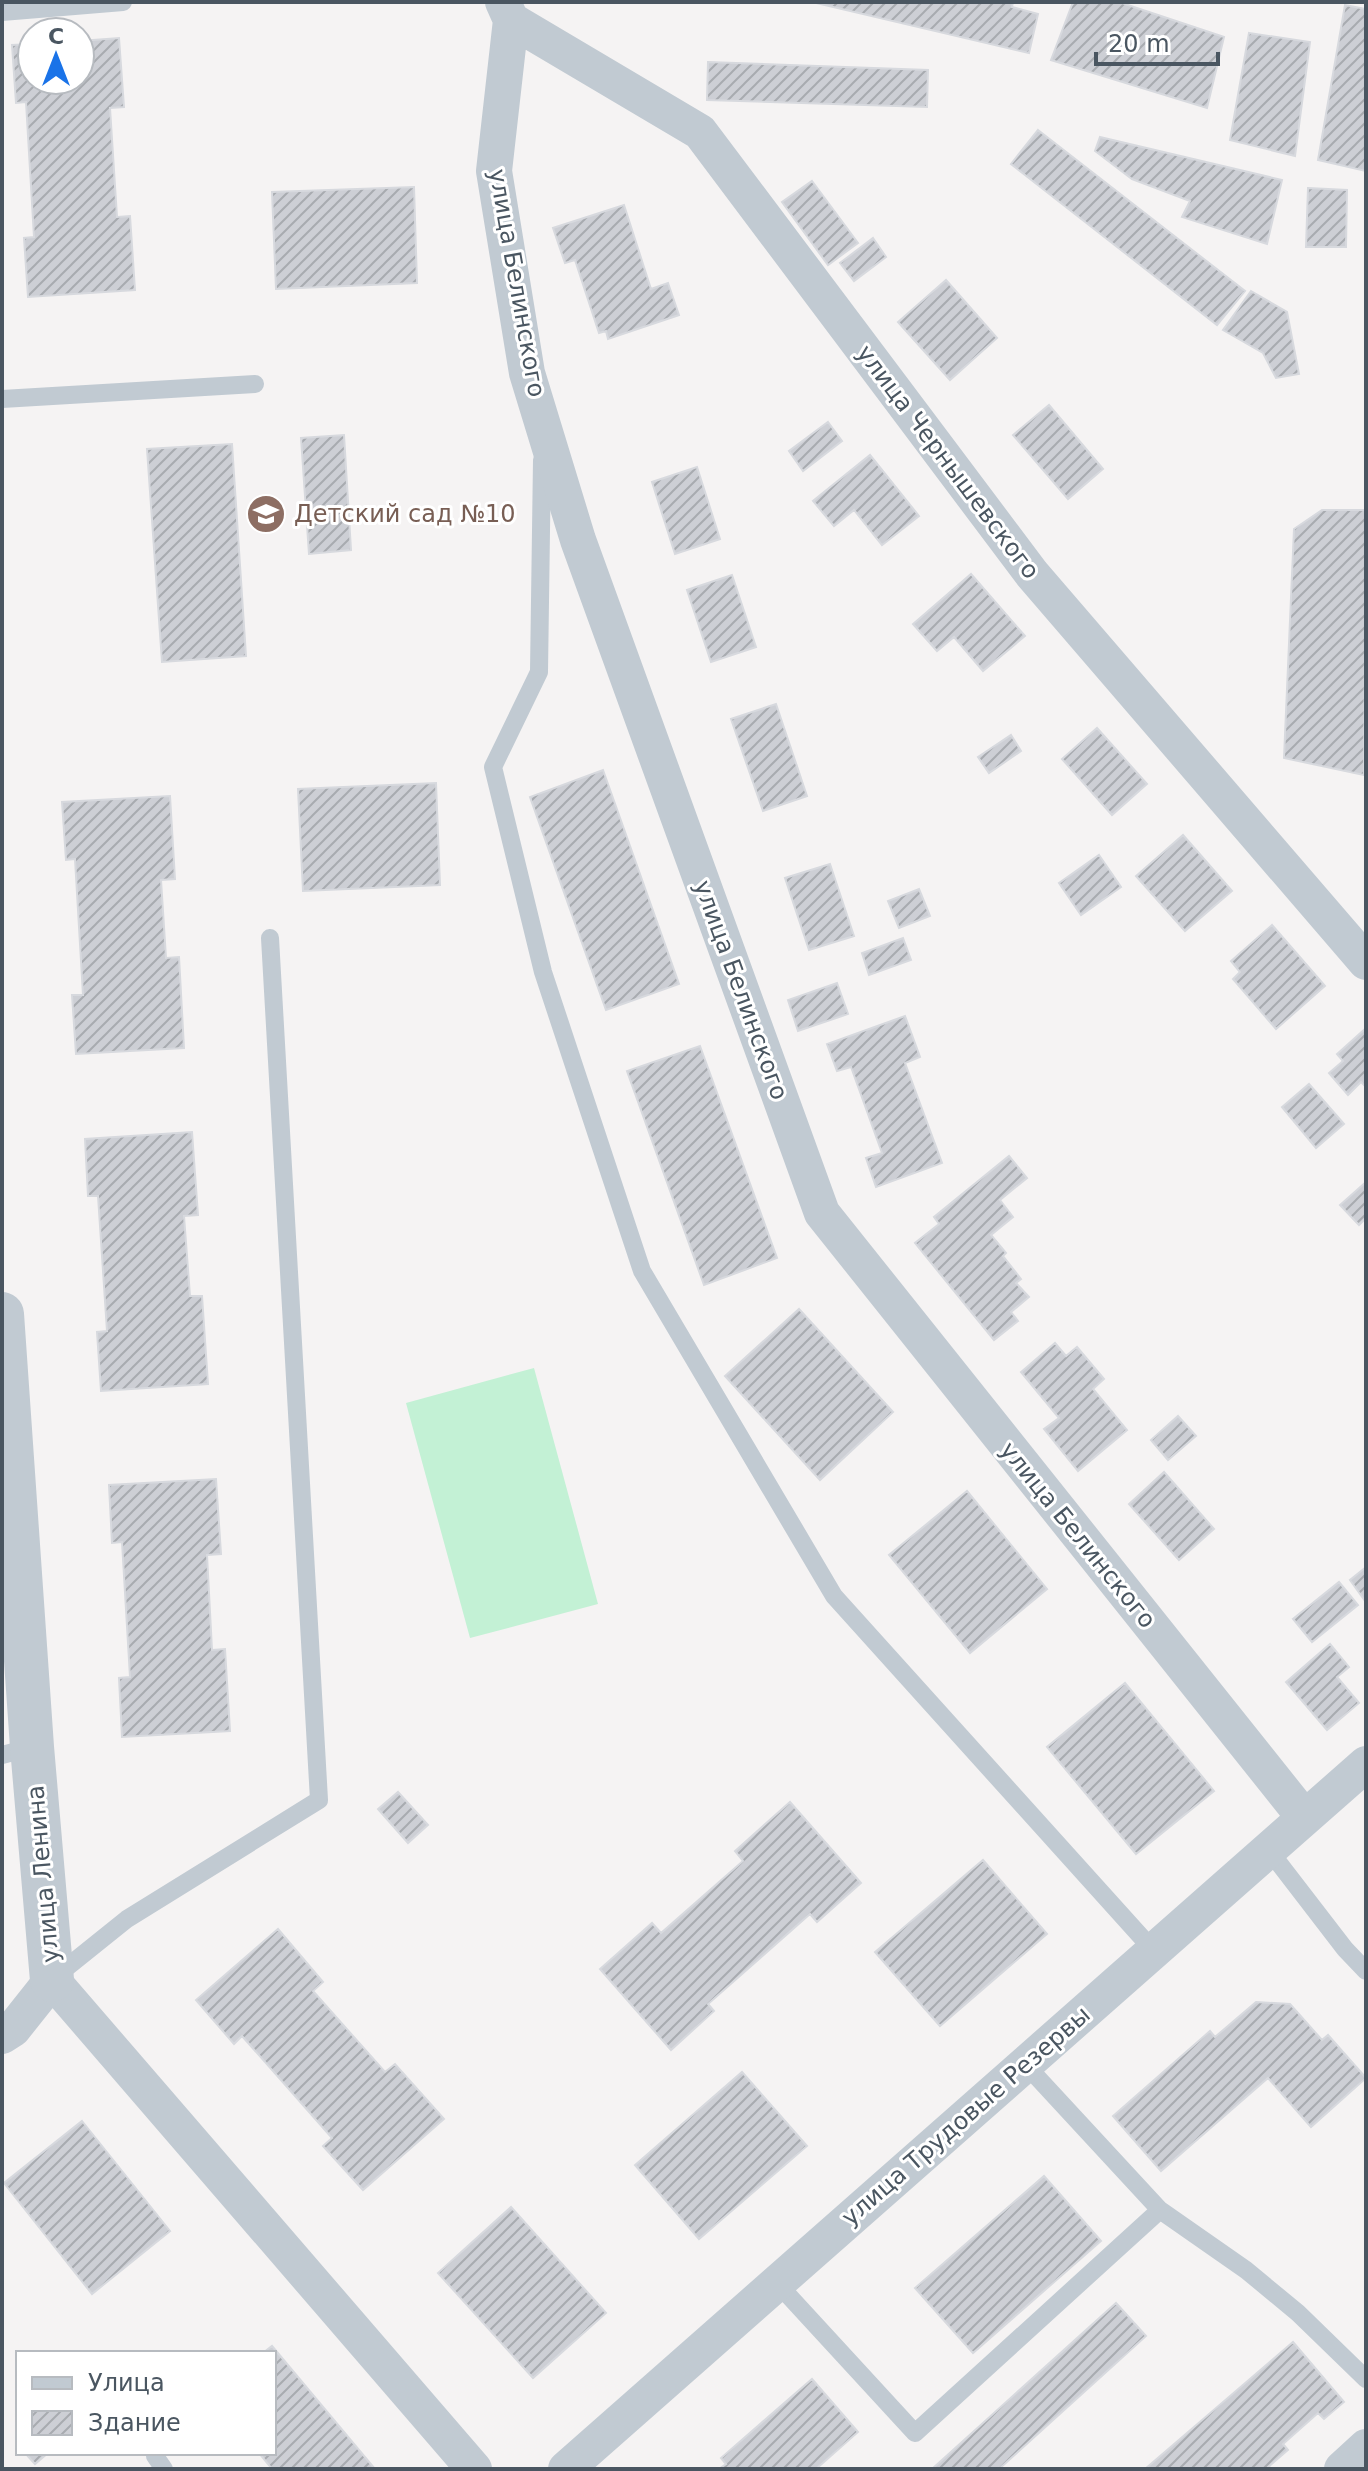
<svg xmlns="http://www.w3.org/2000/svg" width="1368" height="2471" viewBox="0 0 1368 2471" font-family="'DejaVu Sans',sans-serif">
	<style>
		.pitch { fill: #c3f1d5 }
		.building { fill: url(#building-hatch); stroke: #d7d9de; stroke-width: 2 }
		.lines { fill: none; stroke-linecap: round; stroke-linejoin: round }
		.service { stroke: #c1cad2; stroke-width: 18 }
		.minor { stroke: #c1cad2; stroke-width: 36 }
		.tertiary { stroke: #c1cad2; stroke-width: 44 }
		.labels { text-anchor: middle; stroke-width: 6; stroke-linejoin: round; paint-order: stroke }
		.street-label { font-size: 24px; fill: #4a5661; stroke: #fff }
		.education-label { font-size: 24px; fill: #785e54; stroke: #fff; text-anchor: start }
	</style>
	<defs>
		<pattern id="building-hatch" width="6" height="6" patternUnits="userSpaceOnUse" patternTransform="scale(2)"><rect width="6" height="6" fill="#cdcfd5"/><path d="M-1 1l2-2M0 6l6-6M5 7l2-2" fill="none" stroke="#a8abb0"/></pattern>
	</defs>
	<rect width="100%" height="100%" fill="#f5f3f3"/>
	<!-- pitch -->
	<path class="pitch" d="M 534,1368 L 598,1604 L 470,1638 L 406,1403 Z"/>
	<!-- building -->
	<path class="building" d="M 812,2 L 1013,2 L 1012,7 L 1038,14 L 1029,53 Z
		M 1073,2 L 1119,2 L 1224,37 L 1207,108 L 1051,60 Z
		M 1345,5 L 1366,9 L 1366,171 L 1318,160 Z
		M 1249,33 L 1310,42 L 1295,156 L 1230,140 Z
		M 119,38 L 124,107 L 110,108 L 117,217 L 130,216 L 135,290 L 28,297 L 24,238 L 34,237 L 26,102 L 16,103 L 12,45 L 32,44 L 32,80 L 80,80 L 80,41 Z
		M 708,62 L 928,70 L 927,107 L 707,100 Z
		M 1038,130 L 1245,291 L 1217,325 L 1011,164 Z
		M 1100,137 L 1282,180 L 1267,244 L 1182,217 L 1190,201 L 1132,179 L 1095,151 Z
		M 812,181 L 858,243 L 828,265 L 782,202 Z
		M 414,187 L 417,283 L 276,289 L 272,192 Z
		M 1308,188 L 1347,190 L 1346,247 L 1306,247 Z
		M 624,205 L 651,289 L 668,283 L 679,315 L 608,339 L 606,331 L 599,333 L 575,260 L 565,263 L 553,228 Z
		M 873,238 L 886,257 L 854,281 L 840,263 Z
		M 946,280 L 997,338 L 950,380 L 898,322 Z
		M 1251,291 L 1287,312 L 1299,374 L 1276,378 L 1263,353 L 1223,330 Z
		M 1049,405 L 1103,469 L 1068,499 L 1013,435 Z
		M 828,422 L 842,441 L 803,471 L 789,451 Z
		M 344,435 L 351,550 L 309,554 L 301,438 Z
		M 232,444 L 246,656 L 162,662 L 147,449 Z
		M 870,455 L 919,516 L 882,545 L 854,510 L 834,526 L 813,501 Z
		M 697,467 L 720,539 L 675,554 L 652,482 Z
		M 1322,510 L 1366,510 L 1364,775 L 1284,758 L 1294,529 Z
		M 971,574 L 1025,636 L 983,671 L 954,637 L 937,651 L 913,624 Z
		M 732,575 L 756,647 L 711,662 L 687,590 Z
		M 776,704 L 807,796 L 763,811 L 731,719 Z
		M 1097,728 L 1147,784 L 1112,815 L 1062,759 Z
		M 1011,735 L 1021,751 L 989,773 L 978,757 Z
		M 603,770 L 679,984 L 606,1010 L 530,797 Z
		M 436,783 L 440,885 L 303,891 L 298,789 Z
		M 170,796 L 175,879 L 161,880 L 166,958 L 179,957 L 184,1048 L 76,1054 L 72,995 L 83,995 L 75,859 L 66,860 L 62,802 Z
		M 1183,835 L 1232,891 L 1185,931 L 1136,876 Z
		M 1099,855 L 1121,887 L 1081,915 L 1059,883 Z
		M 830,864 L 854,936 L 809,950 L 785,878 Z
		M 919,889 L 930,916 L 899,928 L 888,901 Z
		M 1272,925 L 1325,986 L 1276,1029 L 1233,979 L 1240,972 L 1231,961 Z
		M 903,938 L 911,960 L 869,975 L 862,953 Z
		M 837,983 L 848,1014 L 798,1031 L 788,1000 Z
		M 905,1016 L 920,1057 L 905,1063 L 942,1163 L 876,1187 L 866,1158 L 882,1153 L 851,1067 L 837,1071 L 827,1044 Z
		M 1366,1028 L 1366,1087 L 1361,1082 L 1348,1095 L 1329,1073 L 1343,1061 L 1337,1054 Z
		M 700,1046 L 777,1258 L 704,1285 L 627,1071 Z
		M 1309,1084 L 1344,1124 L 1316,1148 L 1282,1107 Z
		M 192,1132 L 198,1215 L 184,1216 L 190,1296 L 202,1296 L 208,1384 L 101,1391 L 97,1332 L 107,1331 L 98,1196 L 88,1196 L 85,1139 Z
		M 1009,1156 L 1027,1178 L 1000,1200 L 1013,1217 L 991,1235 L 1006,1253 L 1003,1256 L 1021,1279 L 1016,1283 L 1029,1297 L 1011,1312 L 1018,1321 L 994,1340 L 915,1243 L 939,1224 L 934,1217 Z
		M 1366,1182 L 1366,1218 L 1359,1225 L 1340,1205 Z
		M 799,1309 L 893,1412 L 820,1480 L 725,1376 Z
		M 1055,1343 L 1066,1356 L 1077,1347 L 1104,1379 L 1093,1389 L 1127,1430 L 1078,1471 L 1044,1429 L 1059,1418 L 1021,1372 Z
		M 1178,1416 L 1196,1436 L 1168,1460 L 1151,1440 Z
		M 1164,1472 L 1214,1529 L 1179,1560 L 1129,1504 Z
		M 216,1479 L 221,1554 L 207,1555 L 212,1650 L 225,1649 L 230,1731 L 122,1737 L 119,1678 L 130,1677 L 122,1542 L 112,1543 L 109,1485 Z
		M 967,1491 L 1047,1589 L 970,1653 L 889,1555 Z
		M 1366,1567 L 1366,1600 L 1365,1601 L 1350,1580 Z
		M 1339,1582 L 1358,1605 L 1312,1642 L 1293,1619 Z
		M 1330,1644 L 1349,1667 L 1337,1677 L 1359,1703 L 1327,1730 L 1286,1682 Z
		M 1125,1683 L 1214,1791 L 1136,1854 L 1047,1747 Z
		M 398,1792 L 428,1825 L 408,1843 L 378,1809 Z
		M 790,1802 L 861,1883 L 817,1922 L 810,1914 L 708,2004 L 714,2011 L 671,2050 L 600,1969 L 652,1923 L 661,1933 L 743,1861 L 735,1851 Z
		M 983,1860 L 1047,1934 L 940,2026 L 875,1952 Z
		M 278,1929 L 323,1982 L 313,1991 L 385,2072 L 395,2064 L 444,2119 L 363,2190 L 323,2146 L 332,2138 L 242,2036 L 234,2044 L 196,2000 Z
		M 1256,2002 L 1290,2004 L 1322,2040 L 1328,2035 L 1366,2078 L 1311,2127 L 1268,2078 L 1161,2171 L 1113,2116 L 1210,2031 L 1215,2037 Z
		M 742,2072 L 807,2146 L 699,2239 L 635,2165 Z
		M 82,2121 L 170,2231 L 92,2294 L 4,2183 Z
		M 1044,2176 L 1101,2241 L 973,2353 L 915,2288 Z
		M 511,2207 L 606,2313 L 533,2378 L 438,2273 Z
		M 1116,2303 L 1146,2336 L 999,2469 L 932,2469 Z
		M 1293,2342 L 1344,2402 L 1324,2419 L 1318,2413 L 1283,2444 L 1288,2450 L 1266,2469 L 1145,2469 Z
		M 272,2346 L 375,2469 L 272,2469 L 259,2453 L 274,2453 L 274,2353 L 263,2353 Z
		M 812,2379 L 858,2432 L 816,2469 L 719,2469 L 726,2464 L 721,2458 Z
		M 25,2453 L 48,2453 L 35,2464 Z"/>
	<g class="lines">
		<!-- service -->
		<path class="service" d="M 2,12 L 123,2
			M 2,399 L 255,384
			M 542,460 L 539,672 L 493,767 L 543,972 L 642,1271 L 834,1596 L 1154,1951
			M 2,1755 L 32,1747
			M 1268,1849 L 1345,1949 L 1366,1971
			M 56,1976 L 127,1919 L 319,1800 L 270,938
			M 1025,2064 L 1160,2210 L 1246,2270 L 1298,2313 L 1366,2379
			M 777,2283 L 915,2433 L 1160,2210
			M 155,2456 L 164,2469"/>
		<!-- minor -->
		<path class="minor" d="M 503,2 L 511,20 L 700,132 L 1032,574 L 1366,962
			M 511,20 L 494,171 L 527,373 L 578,540 L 822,1213 L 1304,1817
			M 2,2036 L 13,2029 L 52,1980 L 474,2469
			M 566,2469 L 1366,1764
			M 1342,2469 L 1366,2447"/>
		<!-- tertiary -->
		<path class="tertiary" d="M 2,1314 L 32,1747 L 52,1980"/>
	</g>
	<!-- icons -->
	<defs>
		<g id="school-disc" transform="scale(2)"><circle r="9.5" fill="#8d6e63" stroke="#fff"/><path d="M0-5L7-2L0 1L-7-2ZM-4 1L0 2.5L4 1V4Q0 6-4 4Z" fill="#fff"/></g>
	</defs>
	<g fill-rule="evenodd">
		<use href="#school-disc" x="266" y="514"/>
	</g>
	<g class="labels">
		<!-- street labels -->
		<g class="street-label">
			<text transform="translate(517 283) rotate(80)" y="8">улица Белинского</text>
			<text transform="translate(948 462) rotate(53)" y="8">улица Чернышевского</text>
			<text transform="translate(741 990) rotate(70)" y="8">улица Белинского</text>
			<text transform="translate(1078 1535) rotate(51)" y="8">улица Белинского</text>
			<text transform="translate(43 1874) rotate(-95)" y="8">улица Ленина</text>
			<text transform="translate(966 2116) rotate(-41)" y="8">улица Трудовые Резервы</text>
		</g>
		<!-- education labels -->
		<g class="education-label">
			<text x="294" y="522">Детский сад №10</text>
		</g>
	</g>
	<!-- border -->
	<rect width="1368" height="2471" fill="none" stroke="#4a5661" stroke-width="8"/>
	<!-- legend -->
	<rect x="16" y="2351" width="260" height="104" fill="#ffffff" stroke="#b7bbc0" stroke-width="2"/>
	<rect x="32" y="2377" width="40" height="12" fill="#c1cad2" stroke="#b7bbc0" stroke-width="2"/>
	<text x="88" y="2391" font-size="24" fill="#4a5661">Улица</text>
	<rect x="32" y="2411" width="40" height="24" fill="url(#building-hatch)" stroke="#b7bbc0" stroke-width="2"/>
	<text x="88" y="2431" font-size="24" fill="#4a5661">Здание</text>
	<!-- north arrow -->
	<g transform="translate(56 56)"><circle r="38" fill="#ffffff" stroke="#b7bbc0" stroke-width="2"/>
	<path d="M0-6L14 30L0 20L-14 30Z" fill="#1a73e8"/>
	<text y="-12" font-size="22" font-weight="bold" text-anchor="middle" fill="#4a5661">С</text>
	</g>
	<!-- scale -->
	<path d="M1096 52v12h122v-12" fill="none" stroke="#4a5661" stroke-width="4"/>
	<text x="1108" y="52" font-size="24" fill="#4a5661" stroke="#ffffff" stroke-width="6" paint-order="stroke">20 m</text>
</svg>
